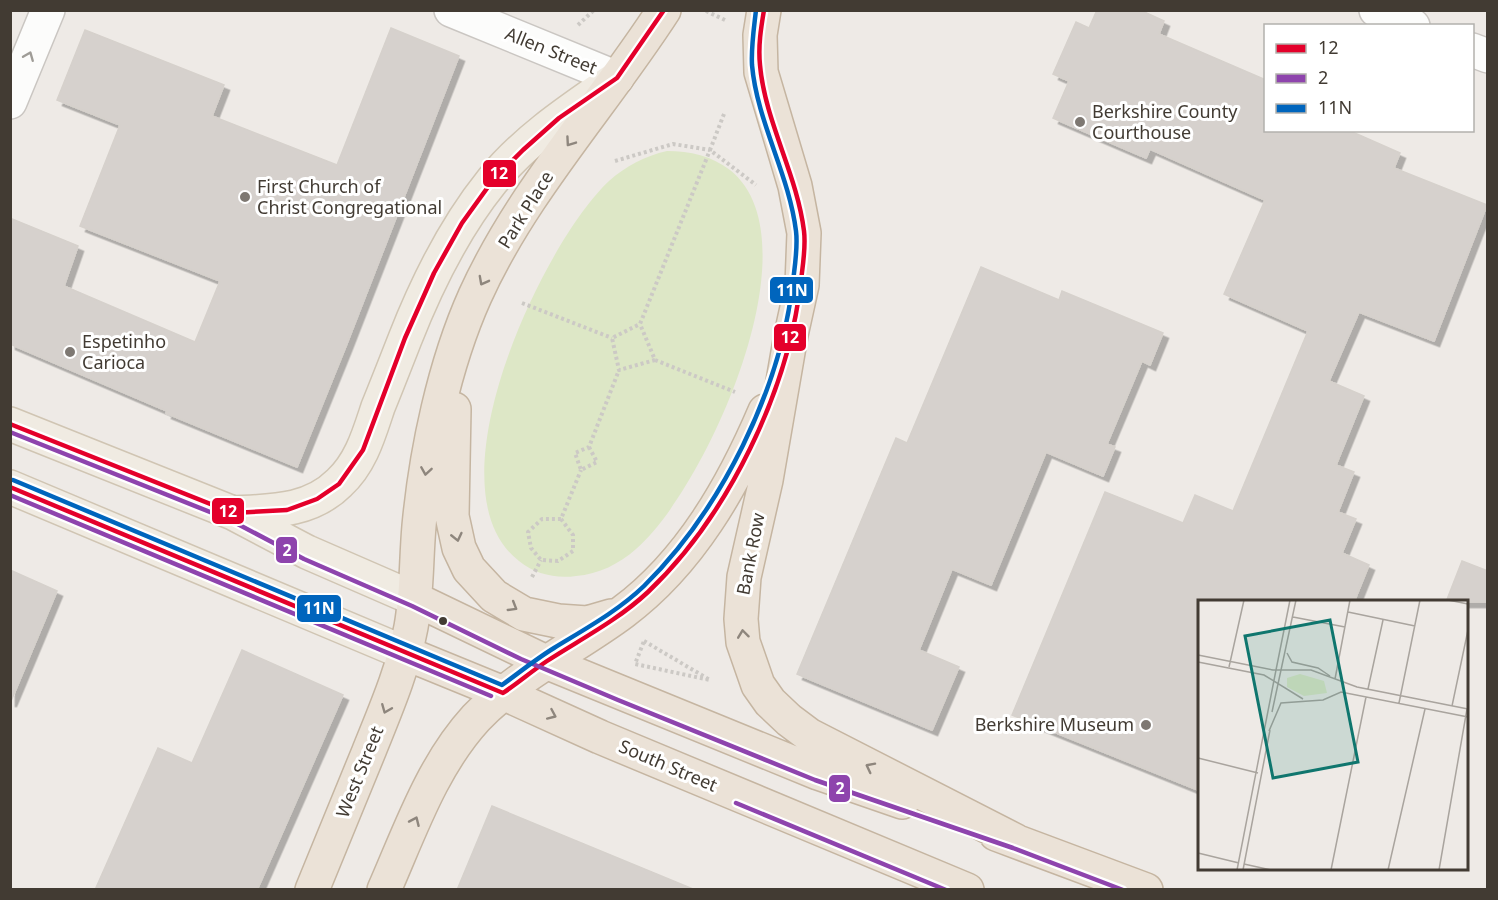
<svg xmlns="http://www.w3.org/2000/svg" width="1498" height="900" viewBox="0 0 1498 900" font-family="'Noto Sans',sans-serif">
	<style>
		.green { fill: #dde7c6 }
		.building { fill: #d6d1cd; stroke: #d6d1cc; stroke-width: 1.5; filter: url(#shadow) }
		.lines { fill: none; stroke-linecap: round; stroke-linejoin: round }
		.minor-casing { stroke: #cac6c2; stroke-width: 36 }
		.major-casing { stroke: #d0c5b3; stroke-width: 36 }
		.highway-casing { stroke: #c5b5a1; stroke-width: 36 }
		.path { stroke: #ccc9c5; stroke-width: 4; stroke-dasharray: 3 3; stroke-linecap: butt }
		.minor { stroke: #fcfcfb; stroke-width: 33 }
		.major { stroke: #f0ebe2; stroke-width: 33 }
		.highway { stroke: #ebe2d7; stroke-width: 33 }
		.bus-1-casing { stroke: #fff; stroke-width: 9 }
		.bus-2-casing { stroke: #fff; stroke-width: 9 }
		.bus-3-casing { stroke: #fff; stroke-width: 9 }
		.bus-1 { stroke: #e4002b; stroke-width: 4.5 }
		.bus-2 { stroke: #8e44ad; stroke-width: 4.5 }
		.bus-3 { stroke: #0065bd; stroke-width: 4.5 }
		.oneway { stroke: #9f9c97 }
		.oneway2 { stroke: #8e867d }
		.poi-dot { fill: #7e7872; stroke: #fff; stroke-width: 2 }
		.bus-dot { fill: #423b33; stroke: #fff; stroke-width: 2 }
		.labels { text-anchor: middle; stroke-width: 6; stroke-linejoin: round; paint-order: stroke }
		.street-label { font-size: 18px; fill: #423b33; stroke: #fff }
		.poi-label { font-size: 18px; fill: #423b33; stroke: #fff; text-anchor: start }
		.inset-road { fill: none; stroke: #a9a49e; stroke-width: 1.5 }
		.view { fill: #0f766e; fill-opacity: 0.15; stroke: #0f766e; stroke-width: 3 }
		.inset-edge { fill: none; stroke: #423b33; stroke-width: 3 }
		.line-badge { stroke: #fff; stroke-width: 2 }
		.badge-label { font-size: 16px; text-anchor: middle; font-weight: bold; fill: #fff }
	</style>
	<defs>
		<filter id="shadow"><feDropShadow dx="5.5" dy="5.5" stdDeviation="0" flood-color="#0004"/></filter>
	</defs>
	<rect width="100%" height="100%" fill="#eeeae6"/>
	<!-- green -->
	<path class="green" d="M 667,151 C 690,151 712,156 730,170 C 819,241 705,490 636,549 C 619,564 599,574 576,576 C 556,579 535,574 519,561 C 426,490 542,244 609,181 C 626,166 645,156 667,151 Z"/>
	<!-- building -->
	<path class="building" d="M 1097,10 L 1140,10 L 1164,21 L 1159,34 L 1266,80 L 1266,130 L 1348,130 L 1400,153 L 1394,168 L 1487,205 L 1434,341 L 1359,312 L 1329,381 L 1364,396 L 1336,465 L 1354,472 L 1338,512 L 1356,519 L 1342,553 L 1369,565 L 1354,602 L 1200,602 L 1200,791 L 1012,715 L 1105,492 L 1183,523 L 1195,495 L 1233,511 L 1308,331 L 1224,294 L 1265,200 L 1150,149 L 1146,158 L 1053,118 L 1069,81 L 1053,74 L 1076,22 L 1089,28 Z
		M 391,28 L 459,56 L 346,346 L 297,467 L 166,413 L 167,411 L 10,344 L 10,218 L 78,246 L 64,286 L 195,342 L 220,281 L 80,226 L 120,125 L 57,100 L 85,30 L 224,85 L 212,116 L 337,165 Z
		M 981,267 L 1059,300 L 1062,291 L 1163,333 L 1150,365 L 1142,361 L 1107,444 L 1115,447 L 1103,476 L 1046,452 L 991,585 L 952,569 L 919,650 L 959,667 L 932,730 L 797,674 L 896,438 L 907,443 Z
		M 1462,561 L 1488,571 L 1488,602 L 1446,602 Z
		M 10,570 L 57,591 L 11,701 L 10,701 Z
		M 242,650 L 343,695 L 257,890 L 95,890 L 158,748 L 192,763 Z
		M 492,806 L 693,889 L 693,890 L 457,890 Z"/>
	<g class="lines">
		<!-- minor casing -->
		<g class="minor-casing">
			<path id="minor" d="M 451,10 L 617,78
				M 1376,10 L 1413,26
				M 1472,50 L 1488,56
				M 10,102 L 48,10"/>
		</g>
		<!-- major casing -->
		<g class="major-casing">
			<path id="major" d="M 10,424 L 233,513 L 307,552 L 415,599
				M 10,487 L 405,653
				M 233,513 C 271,511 310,512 339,483 C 361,463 369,434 378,407 C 387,385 396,362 405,339 C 427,283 454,228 492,181 C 524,141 569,111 611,82"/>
		</g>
		<!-- highway casing -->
		<g class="highway-casing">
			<path id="highway" d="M 764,10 L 760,35 L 761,72 L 795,186 L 804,233 L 802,285 L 791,335 L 766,480 L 744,577 L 741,619 L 743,642 L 758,685 L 770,702 L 789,720 L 809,735 L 1016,841
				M 454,409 L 452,516 L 459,548 L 469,569 L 494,596 L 524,614 L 558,621 L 587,623 L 611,616
				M 415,599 L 546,662 L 818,773 L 902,802
				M 405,653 L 503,693 L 600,737 L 967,890
				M 996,834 L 1146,890
				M 312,890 C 331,843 350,797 369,751 C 385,711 403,670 411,627 C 417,594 416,560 419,526 C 426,452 444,365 475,296 C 522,192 602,106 664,10
				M 384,890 C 410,831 432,766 476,718 C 518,674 575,648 623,612 C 690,562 733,486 765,411"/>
		</g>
		<!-- path -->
		<path class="path" d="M 706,11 L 725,20
			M 578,25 L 594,10
			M 724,114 L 710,150 L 756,185
			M 615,161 L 673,144 L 710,150 L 640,324 L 612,338 L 619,370 L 655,360 L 640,324
			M 522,303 L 612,338
			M 655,360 L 735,392
			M 589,447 L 597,462 L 581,470 L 575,453 L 589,447 L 619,370
			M 561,519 L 573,535 L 573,551 L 558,561 L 541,560 L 531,548 L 528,532 L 542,519 L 561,519 L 581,470
			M 532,577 L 541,560
			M 644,641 L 710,680 L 635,664 Z"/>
		<!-- minor -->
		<use href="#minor" class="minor"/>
		<!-- major -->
		<use href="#major" class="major"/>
		<!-- highway -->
		<use href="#highway" class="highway"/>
		<!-- bus-1 casing -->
		<g class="bus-1-casing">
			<path id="bus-1" d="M 10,424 L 233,513 L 287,510 L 317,499 L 339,484 L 363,450 L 405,338 L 434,273 L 462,223 L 493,180 L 523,150 L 559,118 L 617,78 L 664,10
				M 10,487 L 503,693 C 518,683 532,671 547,661 C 581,639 618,620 648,592 C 728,516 789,390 801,280 C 803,264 806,247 804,231 C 797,174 765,122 760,65 C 758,46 761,28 764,10"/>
		</g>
		<!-- bus-2 casing -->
		<g class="bus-2-casing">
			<path id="bus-2" d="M 10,432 L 230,520 L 304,559 L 412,606 L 521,659 L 618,700 L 815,780 L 1013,848 L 1123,890
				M 10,495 L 491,696
				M 736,803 L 946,890"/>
		</g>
		<!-- bus-3 casing -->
		<g class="bus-3-casing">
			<path id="bus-3" d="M 13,480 L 502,685 C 520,672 536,659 554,648 C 585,629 618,611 644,586 C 721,510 781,389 793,281 C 795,265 798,247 796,231 C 789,174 757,122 752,65 C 751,47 754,28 756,10"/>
		</g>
		<!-- bus-1 -->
		<use href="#bus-1" class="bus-1"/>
		<!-- bus-2 -->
		<use href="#bus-2" class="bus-2"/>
		<!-- bus-3 -->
		<use href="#bus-3" class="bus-3"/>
	</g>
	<!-- one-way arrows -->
	<defs><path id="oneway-chevron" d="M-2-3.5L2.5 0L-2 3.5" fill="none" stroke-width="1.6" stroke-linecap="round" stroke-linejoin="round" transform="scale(1.5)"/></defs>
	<use class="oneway" href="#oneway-chevron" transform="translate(29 56) rotate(-68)"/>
	<g class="oneway2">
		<use href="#oneway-chevron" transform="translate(570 142) rotate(125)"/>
		<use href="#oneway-chevron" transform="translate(483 281) rotate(118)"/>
		<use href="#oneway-chevron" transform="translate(426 471) rotate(99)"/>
		<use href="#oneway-chevron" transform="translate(457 537) rotate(77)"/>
		<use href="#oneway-chevron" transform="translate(513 607) rotate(31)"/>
		<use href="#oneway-chevron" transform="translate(743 634) rotate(-97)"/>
		<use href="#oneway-chevron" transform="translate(386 709) rotate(112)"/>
		<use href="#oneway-chevron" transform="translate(552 715) rotate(24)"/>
		<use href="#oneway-chevron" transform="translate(870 767) rotate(-153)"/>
		<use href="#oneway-chevron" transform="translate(415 821) rotate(-66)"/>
	</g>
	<!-- markers -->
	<g class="poi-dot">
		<circle cx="1080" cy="122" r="6"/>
		<circle cx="245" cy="197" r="6"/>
		<circle cx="70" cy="352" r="6"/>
		<circle cx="1146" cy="725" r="6"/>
	</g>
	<circle class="bus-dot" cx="443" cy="621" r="5"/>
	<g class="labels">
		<!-- street labels -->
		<g class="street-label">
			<text transform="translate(551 51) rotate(22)" y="6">Allen Street</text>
			<text transform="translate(526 210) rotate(-58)" y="6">Park Place</text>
			<text transform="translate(751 554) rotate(-79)" y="6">Bank Row</text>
			<text transform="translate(668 766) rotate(23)" y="6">South Street</text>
			<text transform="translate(360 772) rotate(-68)" y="6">West Street</text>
		</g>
		<!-- poi labels -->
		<g class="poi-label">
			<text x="1092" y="118">Berkshire County<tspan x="1092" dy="21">Courthouse</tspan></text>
			<text x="257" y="193">First Church of<tspan x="257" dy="21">Christ Congregational</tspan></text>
			<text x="82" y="348">Espetinho<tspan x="82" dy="21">Carioca</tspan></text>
			<text x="1134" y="731" text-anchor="end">Berkshire Museum</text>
		</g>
	</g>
	<!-- overview -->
	<g transform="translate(1198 600)">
		<rect width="270" height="270" fill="#eeeae6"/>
		<path d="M 102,74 L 126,81 L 129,93 L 106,96 L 89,87 L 89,78 Z" fill="#dde7c6"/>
		<path class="inset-road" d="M 250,0 L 270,4M 150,12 L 217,26M 95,17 L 147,27M 89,53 L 94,62 L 120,68 L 132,76M 0,55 L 75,70 L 113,70 L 159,87 L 270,109M 0,62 L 66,75 L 105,99M 31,67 L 46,0M 78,70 L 92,0M 83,70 L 98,0M 137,79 L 152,0M 170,89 L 185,20M 201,103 L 222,0M 254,106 L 270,30M 74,112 L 83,70M 71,131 L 83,103 L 125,100 L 143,92 L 270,117M 0,158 L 60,173M 0,253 L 41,263M 46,264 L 73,270M 39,270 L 78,70M 45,270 L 72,130M 133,270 L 168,97M 190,270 L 227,109M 241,270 L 269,109"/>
		<path class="view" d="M 132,20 L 160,162 L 75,178 L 47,36 Z"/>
		<rect width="270" height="270" class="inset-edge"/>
	</g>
	<g class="line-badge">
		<rect x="482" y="159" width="35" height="29" rx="6" fill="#e4002b"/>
		<rect x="769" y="276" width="45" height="28" rx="6" fill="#0065bd"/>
		<rect x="773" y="323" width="34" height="29" rx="6" fill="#e4002b"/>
		<rect x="211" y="497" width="34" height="28" rx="6" fill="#e4002b"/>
		<rect x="275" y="536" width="23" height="28" rx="6" fill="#8e44ad"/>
		<rect x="296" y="594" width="46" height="29" rx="6" fill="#0065bd"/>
		<rect x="828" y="774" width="23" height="29" rx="6" fill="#8e44ad"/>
	</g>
	<g class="badge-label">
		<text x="499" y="179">12</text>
		<text x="792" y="296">11N</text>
		<text x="790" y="343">12</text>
		<text x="228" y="517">12</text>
		<text x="287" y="556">2</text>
		<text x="319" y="614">11N</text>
		<text x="840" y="794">2</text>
	</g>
	<!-- border -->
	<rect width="1498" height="900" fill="none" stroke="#423b33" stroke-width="24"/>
	<!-- legend -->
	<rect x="1264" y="24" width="210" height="108" fill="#ffffff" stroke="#b3b1ad" stroke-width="1.5"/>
	<rect x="1276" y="44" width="30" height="9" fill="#e4002b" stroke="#b3b1ad" stroke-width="1.5"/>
	<text x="1318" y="54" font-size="18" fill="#423b33">12</text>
	<rect x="1276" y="74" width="30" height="9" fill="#8e44ad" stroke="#b3b1ad" stroke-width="1.5"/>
	<text x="1318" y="84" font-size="18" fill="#423b33">2</text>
	<rect x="1276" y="104" width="30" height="9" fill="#0065bd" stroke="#b3b1ad" stroke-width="1.5"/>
	<text x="1318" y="114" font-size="18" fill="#423b33">11N</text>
</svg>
